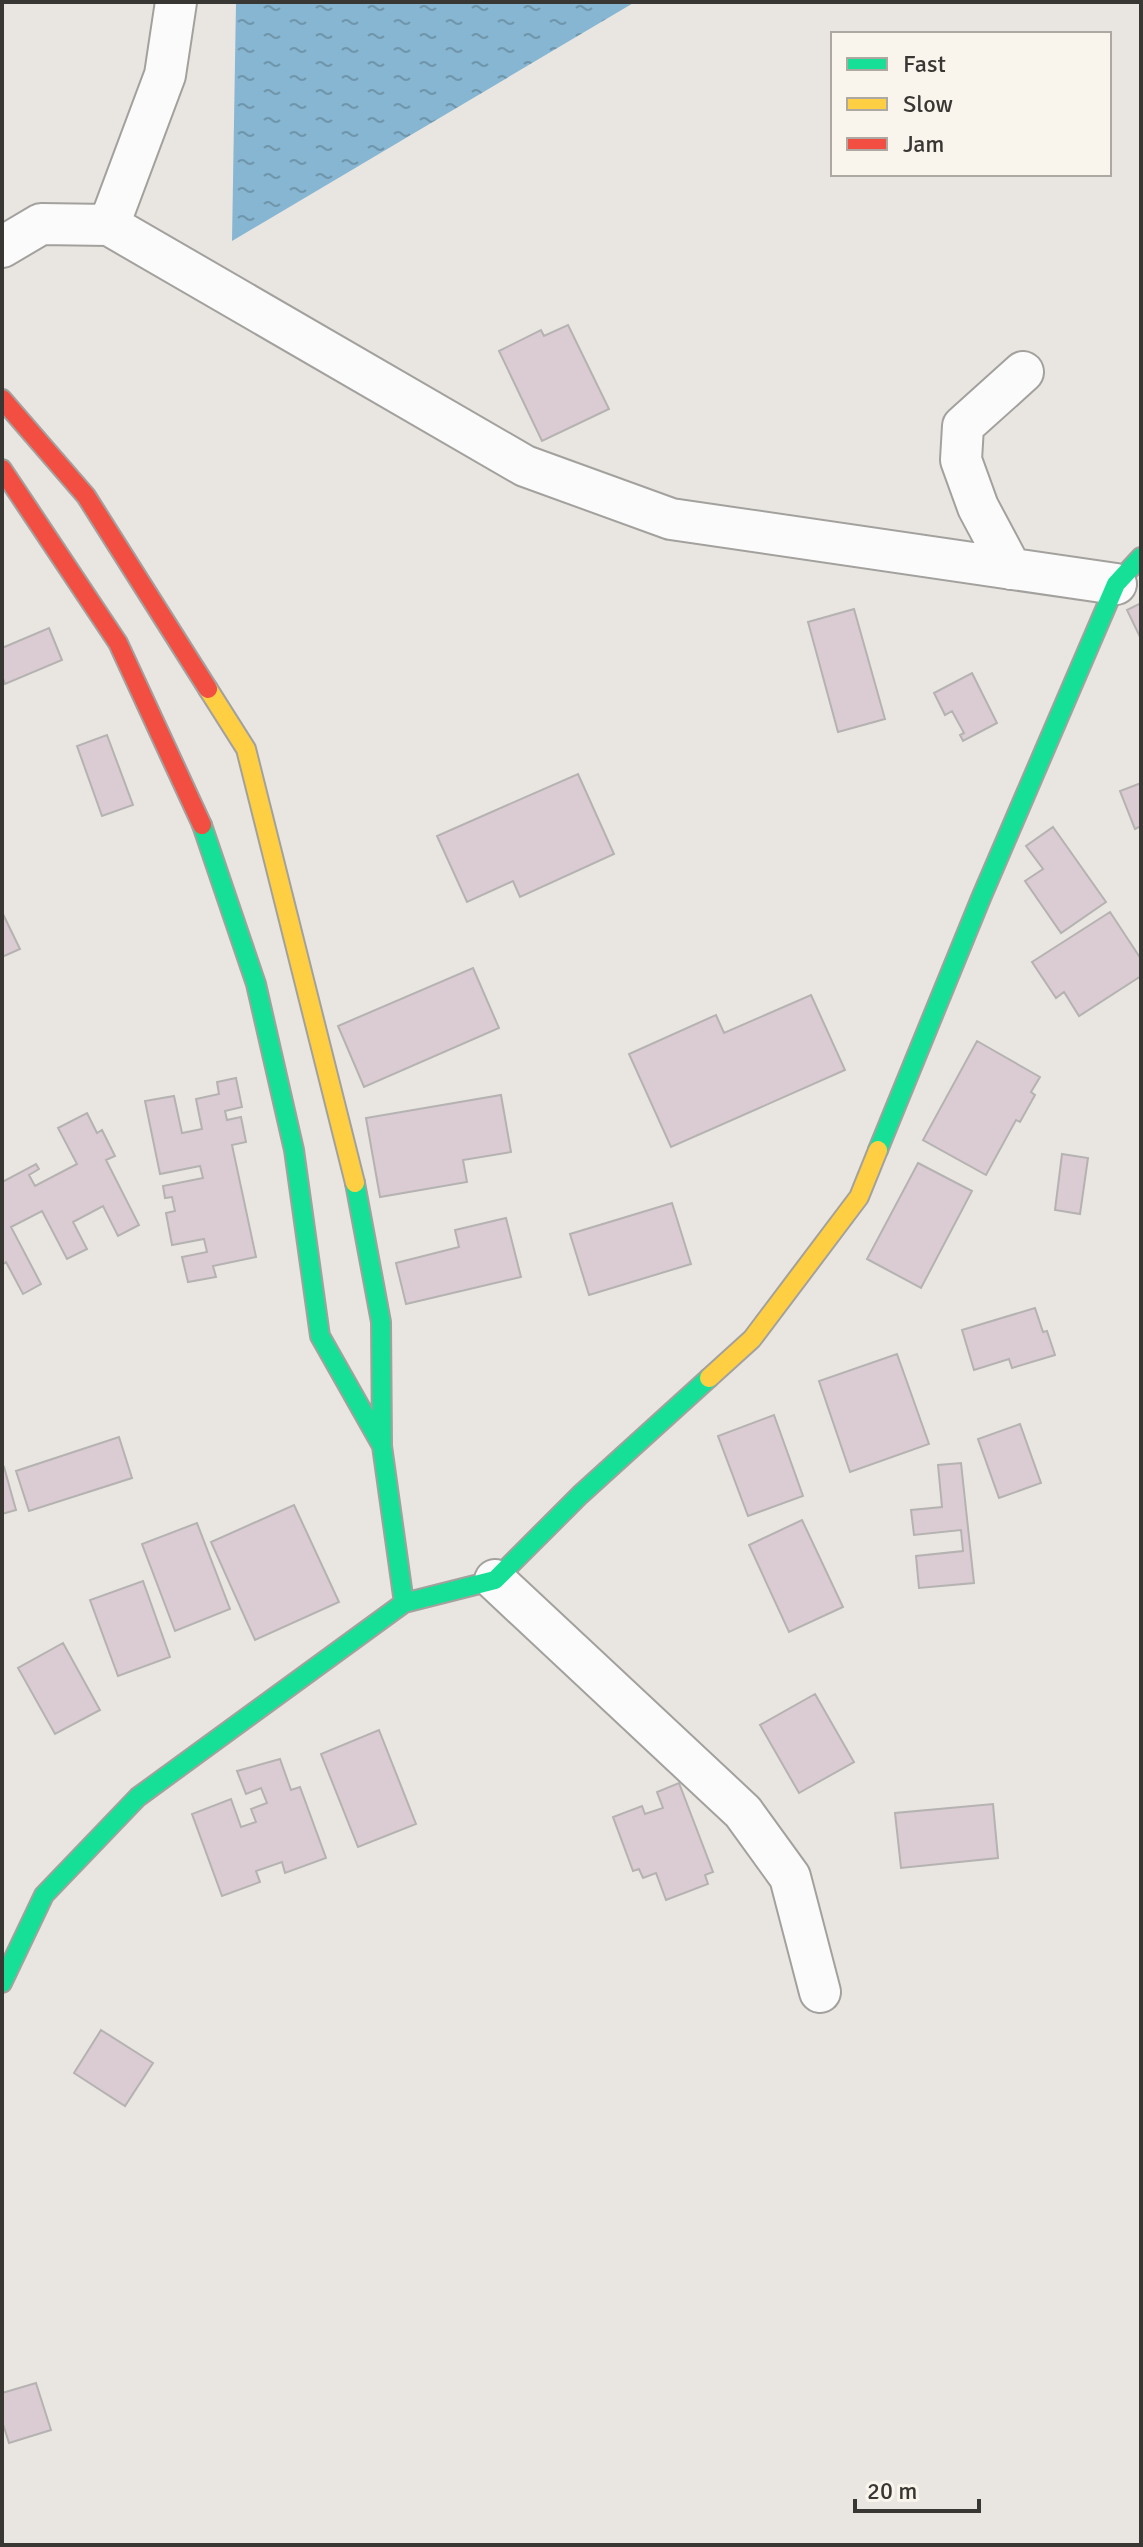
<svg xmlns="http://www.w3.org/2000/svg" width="1143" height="2547" viewBox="0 0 1143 2547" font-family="Signika,sans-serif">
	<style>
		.water { fill: url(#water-ripples) }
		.building { fill: #daccd2; stroke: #b5b2b2; stroke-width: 2 }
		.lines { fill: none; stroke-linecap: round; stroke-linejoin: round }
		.street-casing { stroke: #a3a19e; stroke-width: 44 }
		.fast-casing { stroke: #a3a19e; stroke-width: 22 }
		.slow-casing { stroke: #a3a19e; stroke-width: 22 }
		.jam-casing { stroke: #a3a19e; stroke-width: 22 }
		.street { stroke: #fcfbfb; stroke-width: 40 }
		.fast { stroke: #16e098; stroke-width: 18 }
		.slow { stroke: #ffcf43; stroke-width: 18 }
		.jam { stroke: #f24e42; stroke-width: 18 }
	</style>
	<defs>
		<pattern id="water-ripples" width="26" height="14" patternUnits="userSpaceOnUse" patternTransform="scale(2)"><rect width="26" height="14" fill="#86b6d2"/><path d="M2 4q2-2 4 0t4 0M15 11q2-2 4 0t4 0" fill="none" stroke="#6f95ab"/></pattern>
	</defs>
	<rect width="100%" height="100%" fill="#e9e6e2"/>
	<!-- water -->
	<path class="water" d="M 236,2 L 635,2 L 232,241 Z"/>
	<!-- building -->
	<path class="building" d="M 568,325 L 609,409 L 542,441 L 499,351 L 541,330 L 544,336 Z
		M 1141,603 L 1141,639 L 1127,610 Z
		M 854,609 L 885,719 L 838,732 L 808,622 Z
		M 49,628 L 62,660 L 5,684 L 2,676 L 2,648 Z
		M 972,673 L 997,723 L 963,741 L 960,735 L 964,733 L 952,711 L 945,715 L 934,693 Z
		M 107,735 L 133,805 L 102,816 L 77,746 Z
		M 578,774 L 614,854 L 520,897 L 513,881 L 467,902 L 437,836 Z
		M 1141,783 L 1141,826 L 1135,829 L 1120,791 Z
		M 1053,827 L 1106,902 L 1061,933 L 1025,881 L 1043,869 L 1026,846 Z
		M 2,912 L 20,949 L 2,957 Z
		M 1110,912 L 1141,959 L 1141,976 L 1079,1016 L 1064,992 L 1056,998 L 1032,962 Z
		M 473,968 L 499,1028 L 364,1087 L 338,1026 Z
		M 811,995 L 845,1070 L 671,1147 L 629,1054 L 716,1015 L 724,1033 Z
		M 977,1041 L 1040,1077 L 1031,1092 L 1035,1095 L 1020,1122 L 1016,1120 L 986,1175 L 923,1140 Z
		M 236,1078 L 242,1107 L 225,1111 L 227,1120 L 241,1117 L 246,1142 L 232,1145 L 256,1257 L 213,1266 L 216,1277 L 188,1282 L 182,1257 L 207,1252 L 204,1239 L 172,1245 L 166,1213 L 175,1211 L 172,1197 L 165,1198 L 163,1186 L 203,1178 L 200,1166 L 160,1174 L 145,1101 L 174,1096 L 182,1133 L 202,1129 L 196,1099 L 219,1094 L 217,1082 Z
		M 501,1095 L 511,1152 L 463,1160 L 467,1182 L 380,1197 L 366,1118 Z
		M 87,1113 L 97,1133 L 102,1130 L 115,1156 L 106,1160 L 139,1225 L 118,1236 L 103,1206 L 73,1222 L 87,1249 L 67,1259 L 42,1211 L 11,1227 L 41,1284 L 23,1294 L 6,1262 L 2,1265 L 2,1182 L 36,1164 L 39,1169 L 29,1175 L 35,1186 L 77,1164 L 58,1128 Z
		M 1062,1154 L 1088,1158 L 1080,1214 L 1055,1210 Z
		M 918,1163 L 972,1191 L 921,1288 L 867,1259 Z
		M 672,1203 L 691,1264 L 589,1295 L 570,1234 Z
		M 506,1218 L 521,1277 L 406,1304 L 396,1263 L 459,1247 L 455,1230 Z
		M 1035,1308 L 1043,1332 L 1047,1331 L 1055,1355 L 1012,1368 L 1009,1359 L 974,1370 L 962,1330 Z
		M 897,1354 L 929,1444 L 850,1472 L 819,1381 Z
		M 774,1415 L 803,1496 L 748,1516 L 718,1436 Z
		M 1020,1424 L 1041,1483 L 999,1498 L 978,1439 Z
		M 119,1437 L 132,1478 L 29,1511 L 16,1471 Z
		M 961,1463 L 974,1583 L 919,1588 L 916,1556 L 963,1551 L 961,1530 L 914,1535 L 911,1510 L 942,1507 L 938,1465 Z
		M 4,1467 L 16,1510 L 2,1514 L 2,1468 Z
		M 294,1505 L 339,1602 L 255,1640 L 211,1542 Z
		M 802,1520 L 843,1607 L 789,1632 L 749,1545 Z
		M 197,1523 L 230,1609 L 175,1631 L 142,1544 Z
		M 143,1581 L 170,1657 L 118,1676 L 90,1600 Z
		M 63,1643 L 100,1710 L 55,1734 L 18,1668 Z
		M 815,1694 L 854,1762 L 799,1793 L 760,1725 Z
		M 379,1730 L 416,1824 L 358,1847 L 321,1754 Z
		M 280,1759 L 291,1790 L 300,1787 L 326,1858 L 285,1873 L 282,1862 L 256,1871 L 260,1882 L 222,1896 L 192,1814 L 231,1799 L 241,1827 L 256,1822 L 251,1809 L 267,1803 L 261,1788 L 246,1794 L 237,1771 Z
		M 679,1783 L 713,1872 L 705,1875 L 708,1884 L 666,1900 L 656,1873 L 643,1878 L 639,1869 L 633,1871 L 613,1817 L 642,1806 L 645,1814 L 663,1808 L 657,1792 Z
		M 993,1804 L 998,1858 L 901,1868 L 895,1813 Z
		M 101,2030 L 153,2063 L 125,2106 L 74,2073 Z
		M 36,2383 L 51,2430 L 9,2443 L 2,2421 L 2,2393 Z"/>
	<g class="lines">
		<!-- street casing -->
		<g class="street-casing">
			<path id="street" d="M 109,225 L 165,75 L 176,2
				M 2,247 L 41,224 L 109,225 L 525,466 L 671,519 L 1116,584
				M 1011,569 L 978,507 L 961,460 L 963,426 L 1023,372
				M 495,1580 L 743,1812 L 790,1877 L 820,1992"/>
		</g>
		<!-- fast casing -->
		<g class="fast-casing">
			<path id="fast" d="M 202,825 L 256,984 L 294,1150 L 320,1336 L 381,1444
				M 878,1150 L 981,898 L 1116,584 L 1141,557
				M 355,1183 L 381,1322 L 382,1446 L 404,1603
				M 2,1983 L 44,1895 L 138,1797 L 404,1603 L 495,1580 L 580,1495 L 709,1378"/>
		</g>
		<!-- slow casing -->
		<g class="slow-casing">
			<path id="slow" d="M 208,689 L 246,749 L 355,1183
				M 709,1378 L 752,1339 L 859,1197 L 878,1150"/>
		</g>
		<!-- jam casing -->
		<g class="jam-casing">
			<path id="jam" d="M 2,399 L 86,496 L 208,689
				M 2,469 L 118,643 L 202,825"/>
		</g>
		<!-- street -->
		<use href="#street" class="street"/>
		<!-- fast -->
		<use href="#fast" class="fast"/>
		<!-- slow -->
		<use href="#slow" class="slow"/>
		<!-- jam -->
		<use href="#jam" class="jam"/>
	</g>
	<!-- border -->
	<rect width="1143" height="2547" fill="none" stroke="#393734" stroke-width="8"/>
	<!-- legend -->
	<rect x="831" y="32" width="280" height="144" fill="#faf5ec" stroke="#ada9a2" stroke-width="2"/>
	<rect x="847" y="58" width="40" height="12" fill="#16e098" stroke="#ada9a2" stroke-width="2"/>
	<text x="903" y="72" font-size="24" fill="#393734">Fast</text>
	<rect x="847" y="98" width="40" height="12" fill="#ffcf43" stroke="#ada9a2" stroke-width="2"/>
	<text x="903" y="112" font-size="24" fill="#393734">Slow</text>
	<rect x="847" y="138" width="40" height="12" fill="#f24e42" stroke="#ada9a2" stroke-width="2"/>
	<text x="903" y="152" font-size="24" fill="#393734">Jam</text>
	<!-- scale -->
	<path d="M855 2499v12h124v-12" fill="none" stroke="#393734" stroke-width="4"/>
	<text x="867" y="2499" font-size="24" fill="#393734" stroke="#faf5ec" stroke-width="6" paint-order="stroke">20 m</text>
</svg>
